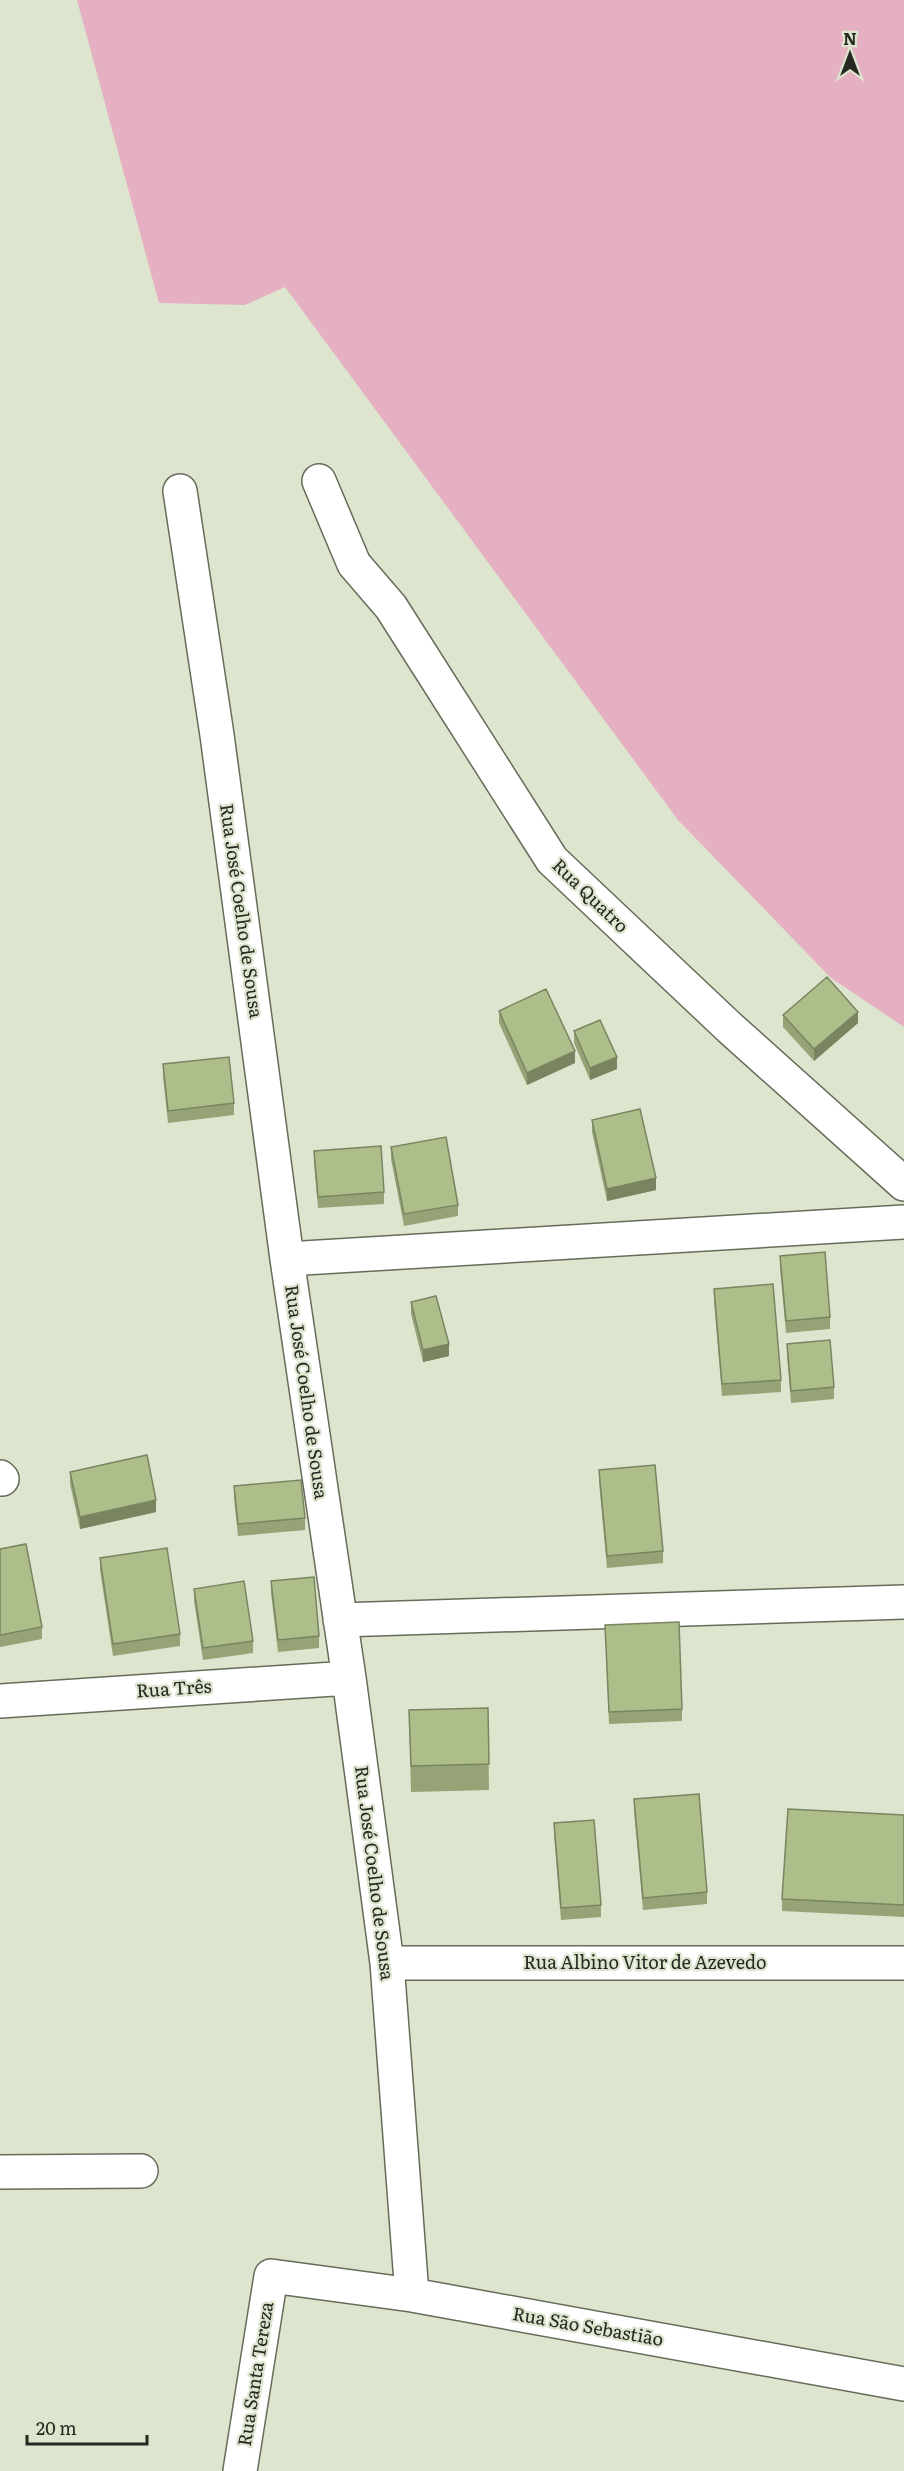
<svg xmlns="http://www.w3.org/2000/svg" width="904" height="2471" viewBox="0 0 904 2471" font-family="Literata,serif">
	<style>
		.green { fill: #e5b0c2 }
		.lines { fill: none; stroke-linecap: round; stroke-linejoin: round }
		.minor-casing { stroke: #666c59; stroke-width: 36 }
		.minor { stroke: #fff; stroke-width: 33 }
		.wall { fill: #95a377 }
		.shaded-wall { fill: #798561 }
		.building { fill: #adbe8a; stroke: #798561; stroke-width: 1.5 }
		.labels { text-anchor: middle; stroke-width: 4.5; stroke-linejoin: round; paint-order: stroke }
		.street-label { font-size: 18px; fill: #262921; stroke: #dde5cf }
	</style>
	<rect width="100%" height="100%" fill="#dde5cf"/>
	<!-- green -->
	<path class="green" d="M 77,0 L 904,0 L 904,1027 L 831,978 L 678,820 L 285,287 L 245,305 L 159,303 Z"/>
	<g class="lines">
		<!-- minor casing -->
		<g class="minor-casing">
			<path id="minor" d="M 319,481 L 354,564 L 391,607 L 552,860 L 730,1028 L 904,1184
				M 180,491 L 217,735 L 287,1259 L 349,1678 L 387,1963 L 412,2295
				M 287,1259 L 904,1222
				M 0,1477 L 2,1479
				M 340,1620 L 904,1602
				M 0,1701 L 349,1678
				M 387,1963 L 904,1963
				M 0,2172 L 141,2171
				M 240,2471 L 271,2276 L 412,2295 L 904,2384"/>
		</g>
		<!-- minor -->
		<use href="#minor" class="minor"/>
	</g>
	<!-- wall -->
	<path class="wall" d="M 499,1011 L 575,1063 L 527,1085 L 499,1023 Z
		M 783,1015 L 858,1023 L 814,1061 L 783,1027 Z
		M 574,1031 L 617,1069 L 590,1080 L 574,1043 Z
		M 163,1064 L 234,1103 L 234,1115 L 168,1123 L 163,1076 Z
		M 592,1120 L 656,1190 L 607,1201 L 592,1132 Z
		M 391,1147 L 458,1205 L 458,1216 L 404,1226 L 391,1159 Z
		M 314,1151 L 384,1192 L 384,1204 L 318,1208 L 314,1163 Z
		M 780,1256 L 830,1317 L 830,1329 L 786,1333 L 780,1268 Z
		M 714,1289 L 781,1380 L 781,1392 L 722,1396 L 714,1301 Z
		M 411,1302 L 449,1356 L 423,1362 L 411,1314 Z
		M 787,1344 L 834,1387 L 834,1399 L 791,1403 L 787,1356 Z
		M 599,1470 L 663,1551 L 663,1563 L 607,1568 L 599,1482 Z
		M 70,1472 L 156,1512 L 80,1529 L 70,1484 Z
		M 234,1486 L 305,1518 L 305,1530 L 238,1536 L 234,1498 Z
		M 0,1549 L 42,1627 L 42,1639 L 0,1647 Z
		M 100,1558 L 180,1634 L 180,1646 L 113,1656 L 100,1570 Z
		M 271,1581 L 319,1636 L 319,1648 L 278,1652 L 271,1593 Z
		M 194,1589 L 253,1641 L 253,1653 L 203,1660 L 194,1601 Z
		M 605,1625 L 682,1709 L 682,1721 L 609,1724 Z
		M 488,1708 L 489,1790 L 411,1792 L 409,1710 Z
		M 634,1799 L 707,1892 L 707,1904 L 643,1910 L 634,1811 Z
		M 904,1815 L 904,1917 L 782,1911 L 782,1899 Z
		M 554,1823 L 601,1905 L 601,1917 L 561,1920 L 554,1835 Z"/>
	<!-- shaded-wall -->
	<path class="shaded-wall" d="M 858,1012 L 858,1023 L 814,1061 L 814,1049 Z
		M 575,1051 L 575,1063 L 527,1085 L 527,1073 Z
		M 617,1057 L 617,1069 L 590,1080 L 590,1068 Z
		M 656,1178 L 656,1190 L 607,1201 L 607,1189 Z
		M 449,1344 L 449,1356 L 423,1362 L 423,1350 Z
		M 156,1500 L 156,1512 L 80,1529 L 80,1517 Z"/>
	<!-- building -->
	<path class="building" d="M 827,977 L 858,1012 L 814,1049 L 783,1015 Z
		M 546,989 L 575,1051 L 527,1073 L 499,1011 Z
		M 600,1020 L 617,1057 L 590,1068 L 574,1031 Z
		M 229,1057 L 234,1103 L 168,1111 L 163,1064 Z
		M 640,1109 L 656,1178 L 607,1189 L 592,1120 Z
		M 446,1137 L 458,1205 L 404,1214 L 391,1147 Z
		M 381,1146 L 384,1192 L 318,1197 L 314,1151 Z
		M 825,1252 L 830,1317 L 786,1321 L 780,1256 Z
		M 773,1284 L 781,1380 L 722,1384 L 714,1289 Z
		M 436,1296 L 449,1344 L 423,1350 L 411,1302 Z
		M 830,1340 L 834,1387 L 791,1391 L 787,1344 Z
		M 147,1455 L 156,1500 L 80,1517 L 70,1472 Z
		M 655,1465 L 663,1551 L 607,1556 L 599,1470 Z
		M 301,1480 L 305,1518 L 238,1524 L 234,1486 Z
		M 26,1544 L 42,1627 L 0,1635 L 0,1549 Z
		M 167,1548 L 180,1634 L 113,1644 L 100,1558 Z
		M 314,1577 L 319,1636 L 278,1640 L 271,1581 Z
		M 244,1581 L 253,1641 L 203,1648 L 194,1589 Z
		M 679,1622 L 682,1709 L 609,1712 L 605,1625 Z
		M 488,1708 L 489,1764 L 411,1766 L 409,1710 Z
		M 699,1794 L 707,1892 L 643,1898 L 634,1799 Z
		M 788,1809 L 904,1815 L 904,1905 L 782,1899 Z
		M 594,1820 L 601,1905 L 561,1908 L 554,1823 Z"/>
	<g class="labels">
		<!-- street labels -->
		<g class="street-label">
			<text transform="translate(590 896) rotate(44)" y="6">Rua Quatro</text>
			<text transform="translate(241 911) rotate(82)" y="6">Rua José Coelho de Sousa</text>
			<text transform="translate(306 1392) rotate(82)" y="6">Rua José Coelho de Sousa</text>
			<text transform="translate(174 1689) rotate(-4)" y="6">Rua Três</text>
			<text transform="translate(374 1873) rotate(83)" y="6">Rua José Coelho de Sousa</text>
			<text x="645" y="1969">Rua Albino Vitor de Azevedo</text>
			<text transform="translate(588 2327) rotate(10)" y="6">Rua São Sebastião</text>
			<text transform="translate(256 2374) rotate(-81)" y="6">Rua Santa Tereza</text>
		</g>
	</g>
	<!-- north arrow -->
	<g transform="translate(850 54)" stroke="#dde5cf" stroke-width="4.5" paint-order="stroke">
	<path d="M0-4.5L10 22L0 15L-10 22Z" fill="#262921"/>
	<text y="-9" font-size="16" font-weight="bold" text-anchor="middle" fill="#262921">N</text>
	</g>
	<!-- scale -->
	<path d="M27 2435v9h120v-9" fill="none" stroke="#262921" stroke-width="3"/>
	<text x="36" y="2435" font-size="18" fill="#262921" stroke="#dde5cf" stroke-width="4.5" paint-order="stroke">20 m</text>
</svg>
